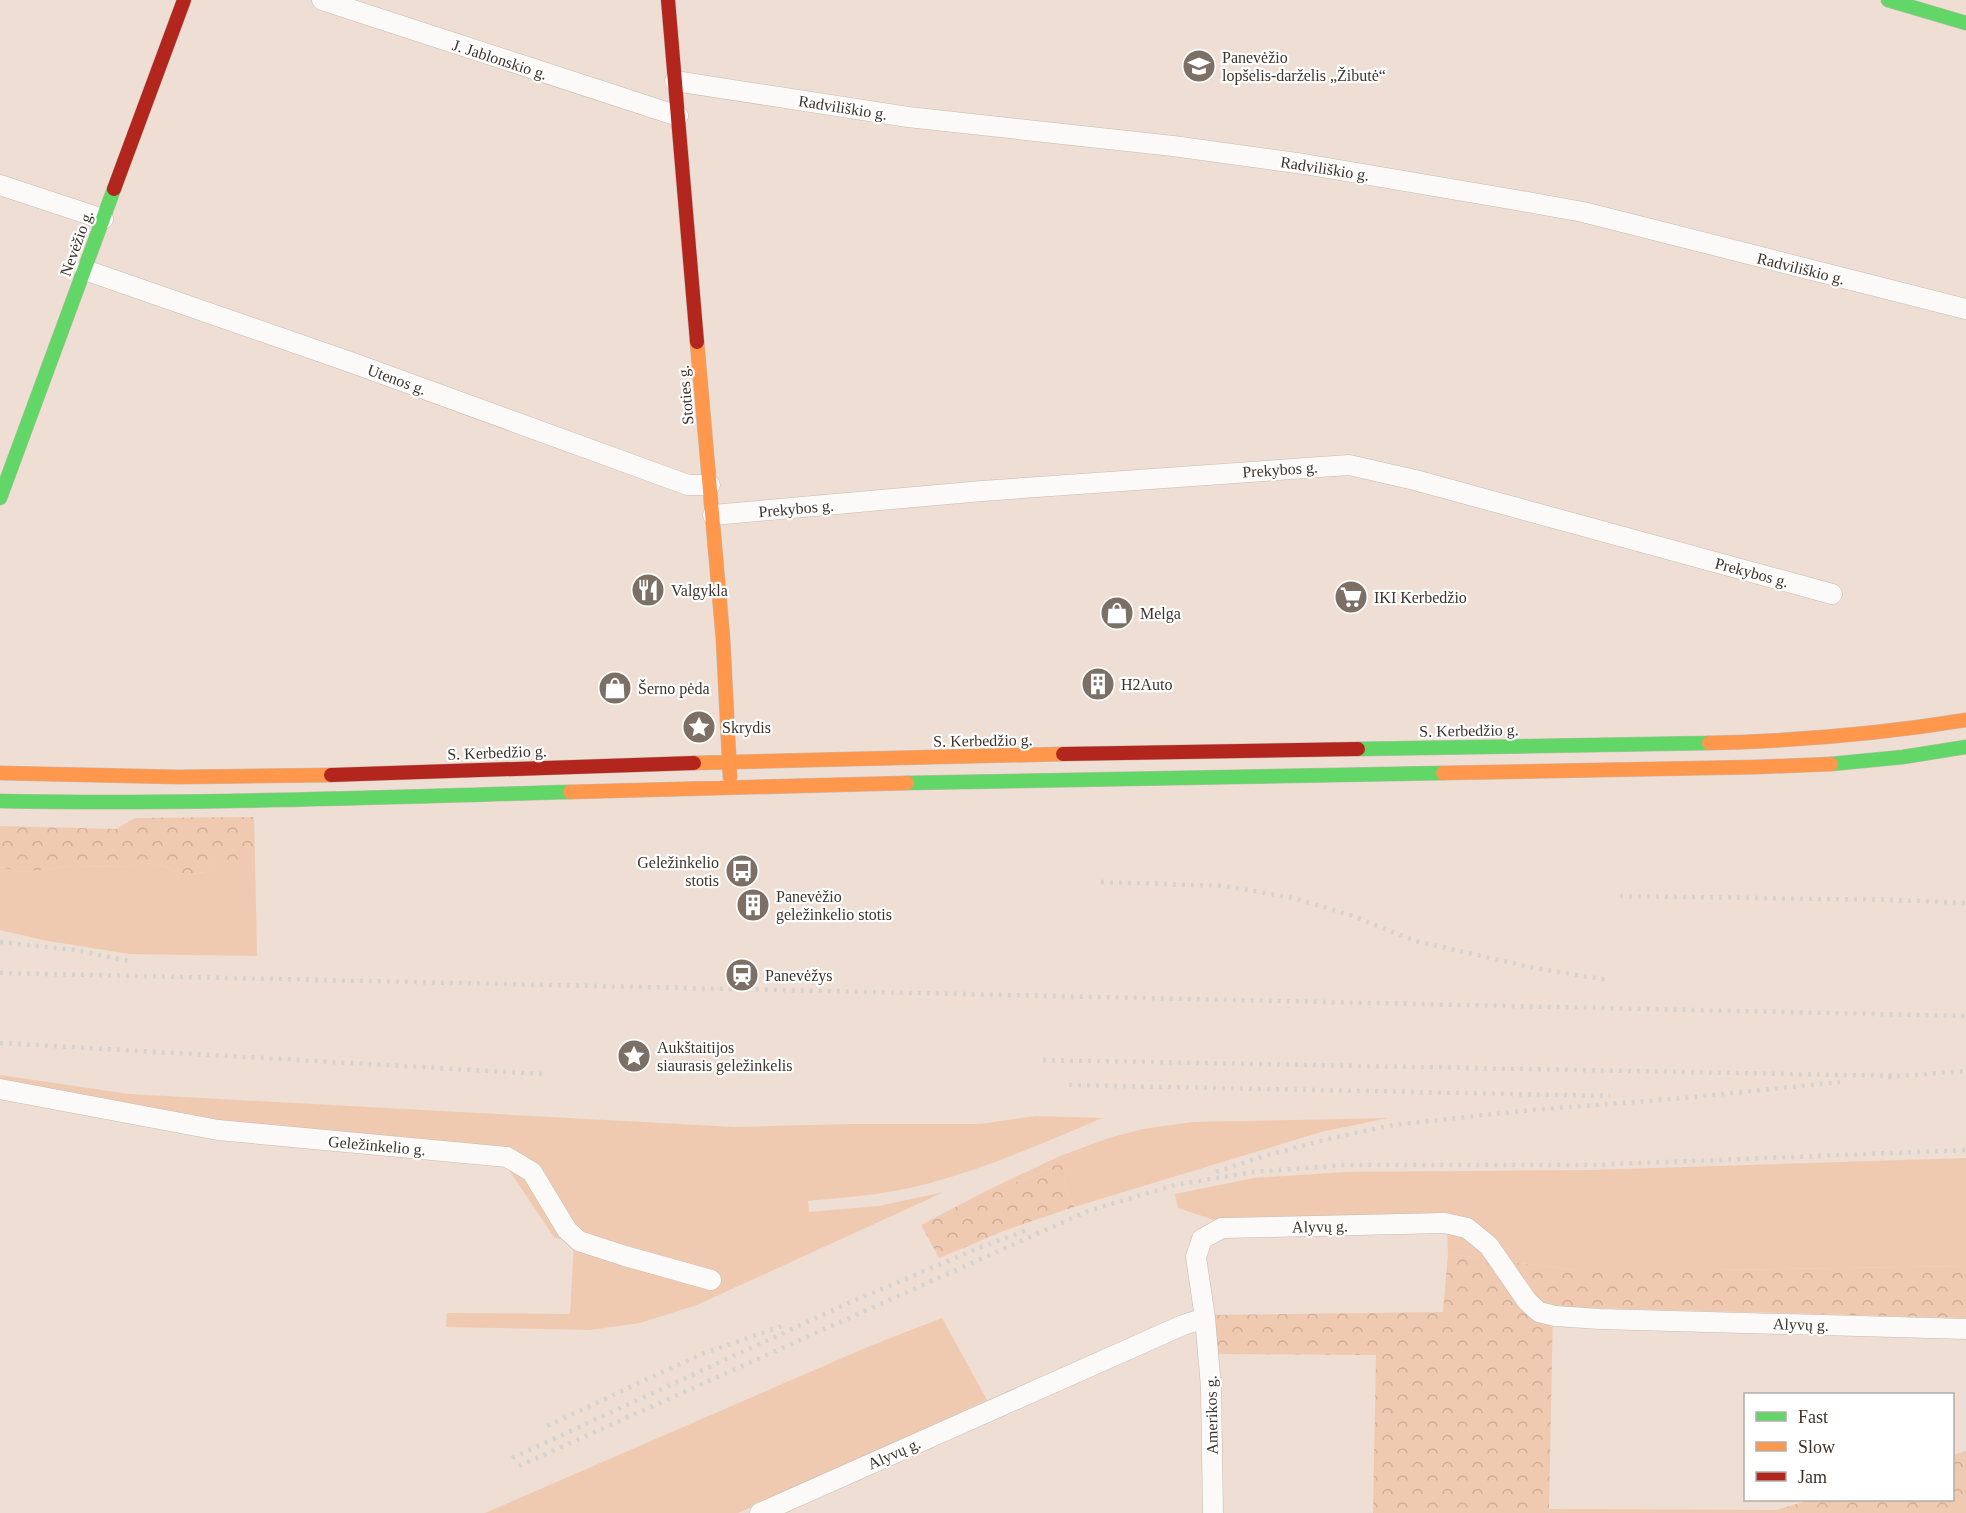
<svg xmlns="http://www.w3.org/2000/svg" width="1966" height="1513" viewBox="0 0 1966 1513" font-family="Georgia,serif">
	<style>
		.green { fill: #efcab1 }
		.forest { fill: url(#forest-crowns) }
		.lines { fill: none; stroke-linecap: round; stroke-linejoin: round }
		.street-casing { stroke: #c7bbb2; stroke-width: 21 }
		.fast-casing { stroke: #c7bbb2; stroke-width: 15 }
		.slow-casing { stroke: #c7bbb2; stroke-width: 15 }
		.jam-casing { stroke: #c7bbb2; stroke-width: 15 }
		.street { stroke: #fcfaf8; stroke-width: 20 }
		.fast { stroke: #63d668; stroke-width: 14 }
		.slow { stroke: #ff974d; stroke-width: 14 }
		.jam { stroke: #b3261e; stroke-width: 14 }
		.rail { stroke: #d6d2cf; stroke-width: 4.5; stroke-dasharray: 3 6; stroke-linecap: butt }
		.labels { text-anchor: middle; stroke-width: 4.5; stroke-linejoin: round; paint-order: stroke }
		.poi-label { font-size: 16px; fill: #3e332b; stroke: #fff; text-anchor: start }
		.street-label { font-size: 16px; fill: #3e332b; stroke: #fff }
	</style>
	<defs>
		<pattern id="forest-crowns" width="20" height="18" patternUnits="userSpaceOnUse" patternTransform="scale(1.5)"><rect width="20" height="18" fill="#efcab1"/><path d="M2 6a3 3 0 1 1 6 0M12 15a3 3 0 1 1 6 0" fill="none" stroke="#ceae98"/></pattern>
	</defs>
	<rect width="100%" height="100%" fill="#eeded3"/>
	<!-- green -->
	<path class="green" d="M 216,860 L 255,860 L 257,956 L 130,954 L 48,941 L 0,930 L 0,867 L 22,872 L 73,866 L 126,867 L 139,862 L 163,866 L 185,875 L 205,872 Z
		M 0,1075 L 129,1094 L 735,1127 L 850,1124 L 980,1124 L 1036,1116 L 1102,1118 C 1046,1142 990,1167 930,1183 C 891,1194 849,1197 808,1201 L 809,1212 L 879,1206 L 944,1192 L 697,1305 L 640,1323 L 590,1330 L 446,1327 L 447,1313 L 570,1314 L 574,1244 L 554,1237 L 505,1164 L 219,1122 L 0,1081 Z
		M 1388,1118 L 1321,1132 L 1074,1207 L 1065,1186 L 1066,1171 L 1052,1166 L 1027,1179 L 988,1190 L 1060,1156 L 1109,1138 L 1143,1129 L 1193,1122 Z
		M 1966,1158 L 1966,1266 L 1716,1270 L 1576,1270 L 1448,1254 L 1447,1215 L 1220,1222 L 1178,1208 L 1175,1194 L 1254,1178 L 1345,1172 L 1592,1170 Z
		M 942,1318 L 987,1400 L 738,1513 L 485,1513 L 870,1346 Z"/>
	<!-- forest -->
	<path class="forest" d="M 254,817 L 255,860 L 216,860 L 205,872 L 185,875 L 163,866 L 139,862 L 126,867 L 73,866 L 22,872 L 0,867 L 0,826 L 116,829 L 135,818 Z
		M 1062,1165 L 1066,1171 L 1065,1186 L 1074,1207 L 1006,1230 L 939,1258 L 921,1225 L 988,1190 L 1027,1179 L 1052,1166 Z
		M 1448,1254 L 1576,1270 L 1716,1270 L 1966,1266 L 1966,1318 L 1553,1307 L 1549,1509 L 1776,1510 L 1810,1500 L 1952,1500 L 1953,1455 L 1966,1451 L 1966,1513 L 1373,1513 L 1376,1355 L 1215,1354 L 1212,1315 L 1443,1312 Z"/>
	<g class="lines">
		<!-- street casing -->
		<g class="street-casing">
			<path id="street" d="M 322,0 L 678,116
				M 675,81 L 908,117 L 1173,146 L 1304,164 L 1516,200 L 1583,212 L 1966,309
				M 0,185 L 103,219
				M 85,270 L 350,362 L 688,485 L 710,485
				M 713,515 L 982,491 L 1349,465 L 1415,480 L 1832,594
				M 0,1089 L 218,1130 L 507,1157 L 532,1172 L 567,1230 L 579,1241 L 625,1256 L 711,1280
				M 1205,1318 L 1211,1387 L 1213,1513
				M 760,1513 L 1183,1325 L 1205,1318 L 1196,1257 L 1202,1239 L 1222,1228 L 1445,1223 L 1467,1228 L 1489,1246 L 1527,1301 L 1539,1312 L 1555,1316 L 1600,1319 L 1966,1329"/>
		</g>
		<!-- fast casing -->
		<g class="fast-casing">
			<path id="fast" d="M 1888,0 L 1966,23
				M 0,498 L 114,189
				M 1358,749 L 1709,743
				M 1831,764 L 1903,757 L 1966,747
				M 907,783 L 1443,773
				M 0,801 C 190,805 380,797 570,792"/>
		</g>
		<!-- slow casing -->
		<g class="slow-casing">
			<path id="slow" d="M 697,342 L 723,639 L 730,777
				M 1709,743 C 1796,741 1881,734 1966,720
				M 694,763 L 1063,754
				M 0,773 L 179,777 L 331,775
				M 1443,773 L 1757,767 L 1831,764
				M 570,792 L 907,783"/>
		</g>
		<!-- jam casing -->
		<g class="jam-casing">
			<path id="jam" d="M 668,0 L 697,342
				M 114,189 L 184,0
				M 1063,754 L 1358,749
				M 331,775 L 694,763"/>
		</g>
		<!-- street -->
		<use href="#street" class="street"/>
		<!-- fast -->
		<use href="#fast" class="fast"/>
		<!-- slow -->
		<use href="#slow" class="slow"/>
		<!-- jam -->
		<use href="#jam" class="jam"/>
		<!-- rail -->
		<path class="rail" d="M 1101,882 L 1225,886 L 1293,898 L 1353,916 L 1415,941 L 1534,968 L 1607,980
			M 1620,896 L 1894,900 L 1966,903
			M 0,942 L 74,950 L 130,961
			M 0,973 L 1966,1016
			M 0,1043 L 543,1074
			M 1043,1060 L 1897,1076
			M 1888,1077 L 1966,1071
			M 1069,1085 L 1610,1096
			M 1216,1172 L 1264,1156 L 1328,1139 L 1393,1125 L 1531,1110 L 1685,1098 L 1840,1082
			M 547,1426 L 699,1355 L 782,1326
			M 512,1458 L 844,1305 L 981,1247 L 1030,1229
			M 519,1466 L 1088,1211 L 1175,1185 L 1253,1172 L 1345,1165 L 1592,1165 L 1966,1150"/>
	</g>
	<!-- icons -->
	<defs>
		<g id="school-disc" transform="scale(1.725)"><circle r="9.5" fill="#7c6f66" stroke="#fff"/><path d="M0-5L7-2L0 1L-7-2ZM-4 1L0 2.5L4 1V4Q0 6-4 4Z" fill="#fff"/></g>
		<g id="restaurant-disc" transform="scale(1.725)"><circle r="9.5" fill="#7c6f66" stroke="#fff"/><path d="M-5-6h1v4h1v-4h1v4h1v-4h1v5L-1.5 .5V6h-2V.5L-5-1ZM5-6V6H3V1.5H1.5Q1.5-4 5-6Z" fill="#fff"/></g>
		<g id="supermarket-disc" transform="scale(1.725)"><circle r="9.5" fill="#7c6f66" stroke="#fff"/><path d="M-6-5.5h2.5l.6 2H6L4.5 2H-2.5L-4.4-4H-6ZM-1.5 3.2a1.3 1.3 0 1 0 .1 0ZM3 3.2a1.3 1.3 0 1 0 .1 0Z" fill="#fff"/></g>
		<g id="shop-disc" transform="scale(1.725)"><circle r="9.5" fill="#7c6f66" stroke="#fff"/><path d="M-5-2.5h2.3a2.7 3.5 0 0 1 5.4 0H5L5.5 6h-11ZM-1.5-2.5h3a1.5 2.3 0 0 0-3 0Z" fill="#fff"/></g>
		<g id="building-disc" transform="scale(1.725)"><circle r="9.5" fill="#7c6f66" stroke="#fff"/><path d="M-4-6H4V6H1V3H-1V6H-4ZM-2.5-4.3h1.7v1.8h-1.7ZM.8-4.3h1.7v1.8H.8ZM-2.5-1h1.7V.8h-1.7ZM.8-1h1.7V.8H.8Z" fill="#fff"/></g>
		<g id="sight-disc" transform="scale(1.725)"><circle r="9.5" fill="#7c6f66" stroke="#fff"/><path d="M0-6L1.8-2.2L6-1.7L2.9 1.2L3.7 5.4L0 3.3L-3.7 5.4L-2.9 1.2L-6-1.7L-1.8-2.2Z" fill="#fff"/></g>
		<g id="bus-disc" transform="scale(1.725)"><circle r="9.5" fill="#7c6f66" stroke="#fff"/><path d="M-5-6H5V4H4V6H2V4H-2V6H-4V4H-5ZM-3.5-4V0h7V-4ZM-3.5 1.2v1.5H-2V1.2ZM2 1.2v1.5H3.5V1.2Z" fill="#fff"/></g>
		<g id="station-disc" transform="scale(1.725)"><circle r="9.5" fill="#7c6f66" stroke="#fff"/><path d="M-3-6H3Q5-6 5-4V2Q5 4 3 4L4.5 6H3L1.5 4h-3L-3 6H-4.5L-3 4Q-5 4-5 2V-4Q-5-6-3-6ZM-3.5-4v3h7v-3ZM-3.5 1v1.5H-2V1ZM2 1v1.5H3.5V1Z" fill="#fff"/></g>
	</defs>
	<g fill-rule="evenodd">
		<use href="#school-disc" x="1199" y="66"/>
		<use href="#restaurant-disc" x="648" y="590"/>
		<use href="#supermarket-disc" x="1351" y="597"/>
		<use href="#shop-disc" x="1117" y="613"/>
		<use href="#building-disc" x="1098" y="684"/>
		<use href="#shop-disc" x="615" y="688"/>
		<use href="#sight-disc" x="699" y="727"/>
		<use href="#bus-disc" x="742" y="871"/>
		<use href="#building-disc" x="753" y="905"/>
		<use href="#station-disc" x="742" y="975"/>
		<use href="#sight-disc" x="634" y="1056"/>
	</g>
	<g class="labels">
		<!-- poi labels -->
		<g class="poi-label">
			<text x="1222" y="63">Panevėžio<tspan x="1222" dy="18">lopšelis-darželis „Žibutė“</tspan></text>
			<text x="671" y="596">Valgykla</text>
			<text x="1374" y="603">IKI Kerbedžio</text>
			<text x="1140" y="619">Melga</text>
			<text x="1121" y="690">H2Auto</text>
			<text x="638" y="694">Šerno pėda</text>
			<text x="722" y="733">Skrydis</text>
			<text x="719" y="868" text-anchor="end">Geležinkelio<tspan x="719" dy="18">stotis</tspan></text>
			<text x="776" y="902">Panevėžio<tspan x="776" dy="18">geležinkelio stotis</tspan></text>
			<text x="765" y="981">Panevėžys</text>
			<text x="657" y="1053">Aukštaitijos<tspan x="657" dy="18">siaurasis geležinkelis</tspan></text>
		</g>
		<!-- street labels -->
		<g class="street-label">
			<text transform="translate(500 59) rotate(18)" y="6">J. Jablonskio g.</text>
			<text transform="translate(843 107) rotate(9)" y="6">Radviliškio g.</text>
			<text transform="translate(1325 168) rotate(9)" y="6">Radviliškio g.</text>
			<text transform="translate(76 243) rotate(-70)" y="6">Nevėžio g.</text>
			<text transform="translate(1801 268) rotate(14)" y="6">Radviliškio g.</text>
			<text transform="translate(397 379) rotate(20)" y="6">Utenos g.</text>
			<text transform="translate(685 395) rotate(-95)" y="6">Stoties g.</text>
			<text transform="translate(1280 469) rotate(-4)" y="6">Prekybos g.</text>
			<text transform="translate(796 508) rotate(-5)" y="6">Prekybos g.</text>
			<text transform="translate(1752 572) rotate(15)" y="6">Prekybos g.</text>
			<text transform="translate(1469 730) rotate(-1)" y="6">S. Kerbedžio g.</text>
			<text transform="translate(983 740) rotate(-1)" y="6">S. Kerbedžio g.</text>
			<text transform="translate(497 752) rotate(-2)" y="6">S. Kerbedžio g.</text>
			<text transform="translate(377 1145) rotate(5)" y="6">Geležinkelio g.</text>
			<text transform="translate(1320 1226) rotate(-1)" y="6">Alyvų g.</text>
			<text transform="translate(1801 1324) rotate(2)" y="6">Alyvų g.</text>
			<text transform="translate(1211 1415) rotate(-91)" y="6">Amerikos g.</text>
			<text transform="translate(894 1453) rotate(-24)" y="6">Alyvų g.</text>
		</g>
	</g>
	<!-- legend -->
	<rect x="1744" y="1393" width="210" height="108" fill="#ffffff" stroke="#b2adaa" stroke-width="1.5"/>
	<rect x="1756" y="1412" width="30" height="9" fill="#63d668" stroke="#b2adaa" stroke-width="1.5"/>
	<text x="1798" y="1423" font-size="18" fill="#3e332b">Fast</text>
	<rect x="1756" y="1442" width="30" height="9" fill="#ff974d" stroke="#b2adaa" stroke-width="1.5"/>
	<text x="1798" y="1453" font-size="18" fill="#3e332b">Slow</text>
	<rect x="1756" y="1472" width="30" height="9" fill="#b3261e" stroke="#b2adaa" stroke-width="1.5"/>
	<text x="1798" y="1483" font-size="18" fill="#3e332b">Jam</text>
</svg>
